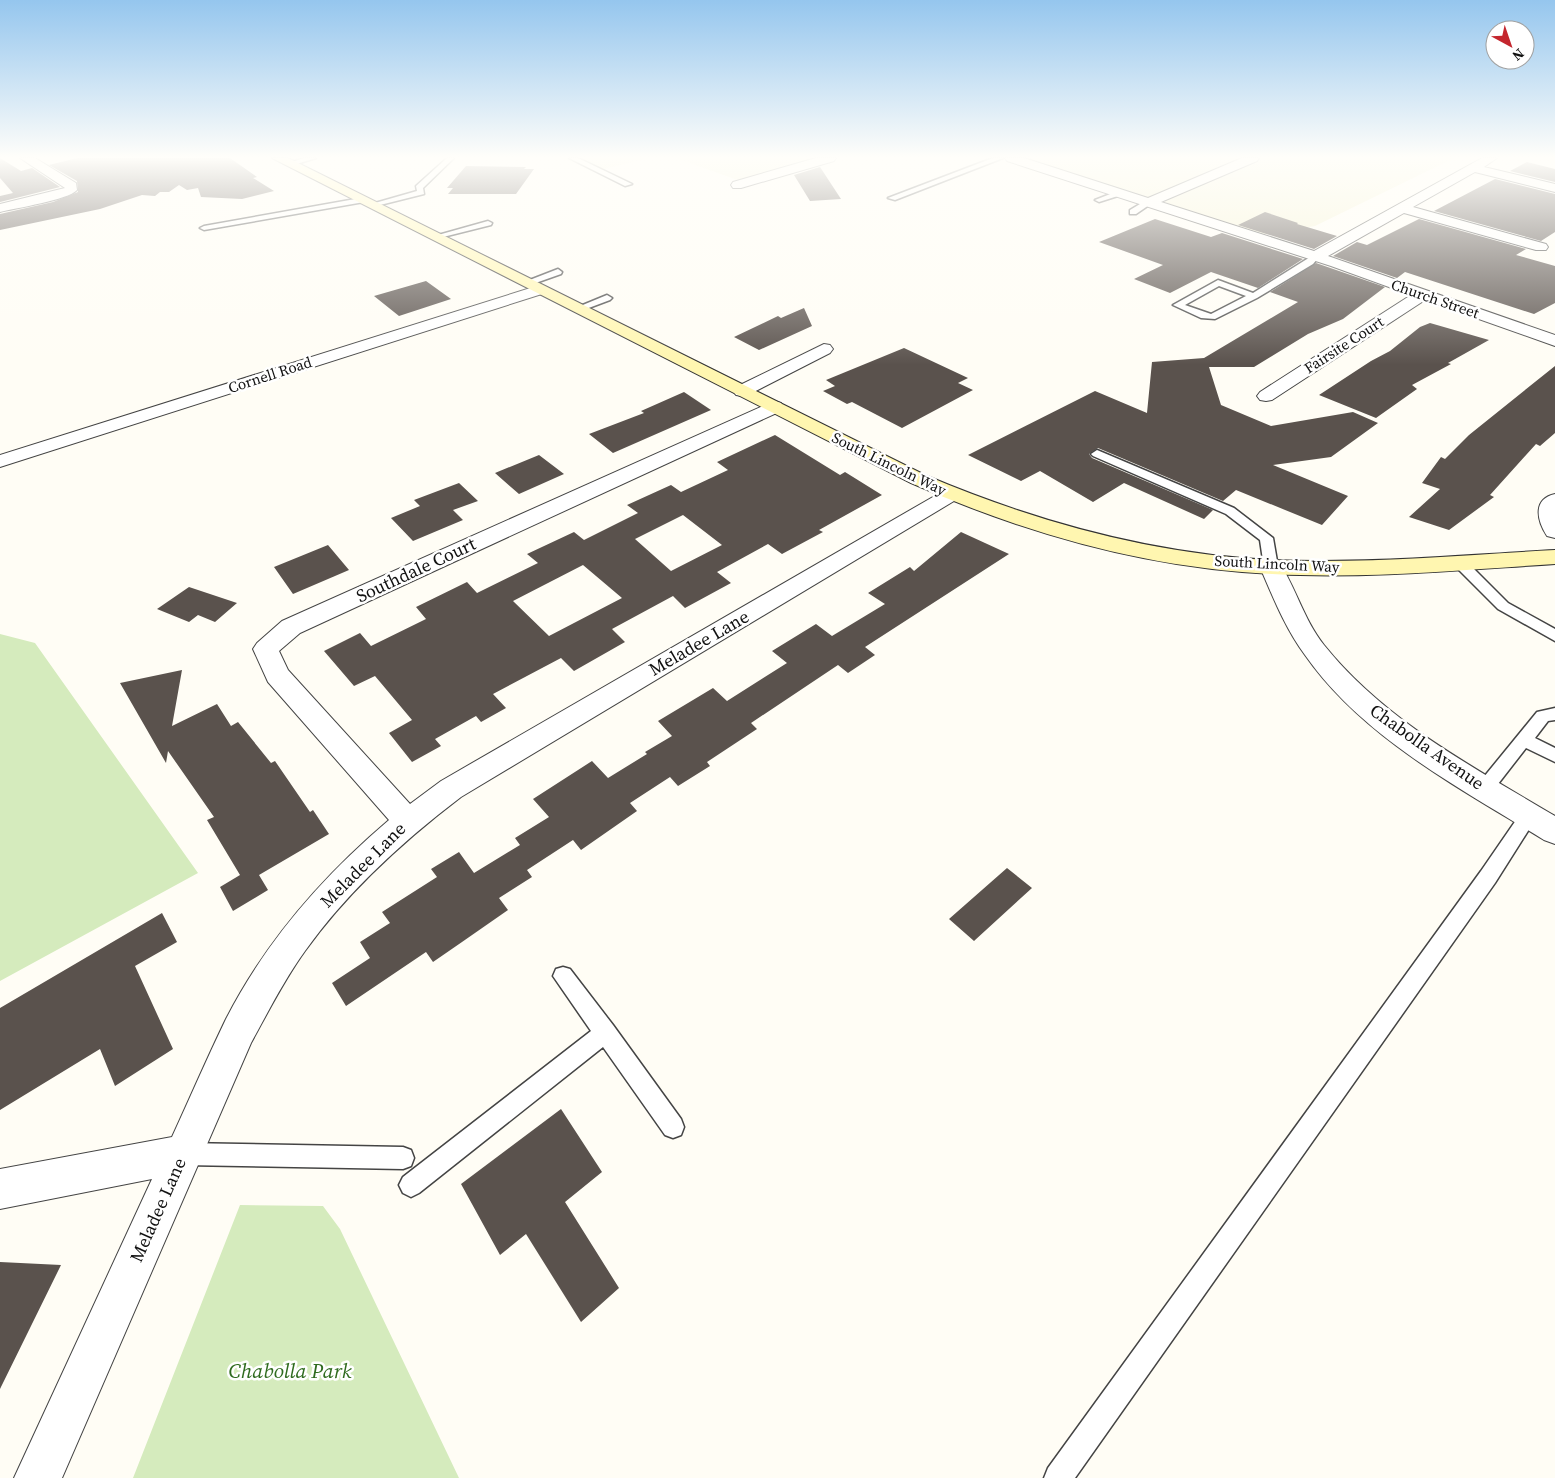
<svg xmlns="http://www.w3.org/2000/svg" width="1555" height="1478" viewBox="0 0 1555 1478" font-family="'Source Serif 4',serif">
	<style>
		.farmland { fill: #f6f3d4 }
		.green { fill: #d5ebbd }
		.building { fill: #5a524d; fill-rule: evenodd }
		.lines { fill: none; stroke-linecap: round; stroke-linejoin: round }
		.service-casing { stroke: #444; stroke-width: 3 }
		.minor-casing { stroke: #444; stroke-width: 2 }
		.secondary-casing { stroke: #333; stroke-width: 2 }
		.service { fill: #fff; fill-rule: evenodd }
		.minor { fill: #fff; fill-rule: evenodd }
		.secondary { fill: #fff6b0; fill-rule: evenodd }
		.labels { text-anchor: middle; stroke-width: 5; stroke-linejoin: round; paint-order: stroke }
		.far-street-label { font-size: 15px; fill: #111; stroke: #fff }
		.street-label { font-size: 18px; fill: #111; stroke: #fff }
		.near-park-label { font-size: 21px; font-style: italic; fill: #2f6b1f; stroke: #fff }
	</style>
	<rect width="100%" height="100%" fill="#fffdf5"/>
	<!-- farmland -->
	<path class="farmland" d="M 561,158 L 650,158 L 599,170 Z
		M 676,158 L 830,158 L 743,182 Z
		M 1005,158 L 1454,158 L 1315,226 L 1256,236 Z"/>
	<!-- green -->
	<path class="green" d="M 0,634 L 35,643 L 198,873 L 0,981 Z
		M 240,1205 L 323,1206 L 340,1229 L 459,1478 L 133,1478 Z"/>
	<!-- building -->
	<path class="building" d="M 0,158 L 21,171 L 32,168 L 60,187 L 0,202 L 0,196 L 13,193 L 0,178 Z
		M 77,158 L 230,158 L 257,177 L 253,178 L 274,191 L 242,199 L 201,197 L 198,188 L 187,190 L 179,185 L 169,192 L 160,192 L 155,196 L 142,195 L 100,209 L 0,230 L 0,214 L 53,202 L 78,192 L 77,181 L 49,165 Z
		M 1527,162 L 1555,169 L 1555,182 L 1510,171 Z
		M 466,166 L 526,167 L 524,169 L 534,169 L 516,194 L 448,194 L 453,188 L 447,188 Z
		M 820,167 L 841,199 L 810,201 L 794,175 Z
		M 1495,179 L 1555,194 L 1555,232 L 1541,241 L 1434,211 Z
		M 1265,212 L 1298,223 L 1297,224 L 1337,236 L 1314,249 L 1238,225 Z
		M 1155,219 L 1211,237 L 1222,233 L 1303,259 L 1258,288 L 1211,272 L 1170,293 L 1134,279 L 1163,265 L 1099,242 Z
		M 1419,219 L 1526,249 L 1516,255 L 1555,266 L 1555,303 L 1534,314 L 1405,272 L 1397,278 L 1333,256 L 1357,242 L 1367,245 Z
		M 1316,263 L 1385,287 L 1343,319 L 1308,334 L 1254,367 L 1209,367 L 1221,405 L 1271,426 L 1353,412 L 1378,423 L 1331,457 L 1273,465 L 1348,496 L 1322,525 L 1236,490 L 1223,501 L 1098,448 L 1089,454 L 1092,458 L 1213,510 L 1204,519 L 1124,483 L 1093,502 L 1040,471 L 1021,481 L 968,455 L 1095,391 L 1147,413 L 1152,362 L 1204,358 L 1298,302 L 1270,292 Z
		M 426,281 L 451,299 L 399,316 L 374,296 Z
		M 804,308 L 812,326 L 759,350 L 734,337 L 778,316 L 781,318 Z
		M 1430,323 L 1489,340 L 1448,363 L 1451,364 L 1412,385 L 1417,389 L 1376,418 L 1319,395 L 1371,361 L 1390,351 L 1420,327 Z
		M 904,348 L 968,378 L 958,383 L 973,390 L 902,428 L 852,402 L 847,404 L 823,391 L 835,386 L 826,380 Z
		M 1555,366 L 1555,433 L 1540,446 L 1536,444 L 1490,495 L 1494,497 L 1449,530 L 1409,517 L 1440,489 L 1422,483 L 1441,457 L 1445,459 L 1469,435 Z
		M 684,392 L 711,410 L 613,453 L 589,434 L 644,413 L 641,411 Z
		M 775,435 L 840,475 L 845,472 L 882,495 L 819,530 L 823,532 L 782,554 L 768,544 L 717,572 L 731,583 L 685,608 L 673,596 L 612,629 L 625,642 L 574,671 L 561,658 L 493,694 L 506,708 L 481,722 L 476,716 L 435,739 L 441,746 L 412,762 L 389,733 L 412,720 L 375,676 L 354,686 L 324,651 L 360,633 L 371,646 L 426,619 L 416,607 L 467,582 L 477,593 L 538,563 L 527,554 L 574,532 L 584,540 L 638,513 L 627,505 L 671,485 L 681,492 L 728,470 L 717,462 ZM 683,515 L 722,545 L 671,571 L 635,539 ZM 583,565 L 622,598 L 549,636 L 513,601 Z
		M 539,455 L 564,474 L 519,494 L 495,473 Z
		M 459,483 L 478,501 L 453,510 L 463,520 L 413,541 L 391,518 L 420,506 L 414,500 Z
		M 961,532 L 1009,554 L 865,647 L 875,655 L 848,673 L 838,665 L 751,723 L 757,729 L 707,762 L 710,766 L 678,786 L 670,777 L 630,803 L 637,811 L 581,850 L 573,840 L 527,870 L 532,877 L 499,898 L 508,910 L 462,942 L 433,962 L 426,952 L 346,1006 L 332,983 L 370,958 L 360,942 L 390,923 L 382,912 L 437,877 L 431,869 L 459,852 L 474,873 L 520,845 L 515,838 L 549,817 L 533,799 L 592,761 L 608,778 L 647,754 L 645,752 L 672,736 L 658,721 L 713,688 L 727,701 L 787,663 L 772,651 L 816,624 L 832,636 L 885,604 L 868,593 L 910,567 L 914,571 Z
		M 328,545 L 349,570 L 293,594 L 274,567 Z
		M 189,587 L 237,603 L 215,622 L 198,615 L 189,622 L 157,609 Z
		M 182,670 L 172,726 L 217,704 L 231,726 L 238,722 L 271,763 L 275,761 L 310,812 L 313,810 L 329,834 L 259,875 L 268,890 L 233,911 L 220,887 L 240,875 L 207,820 L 214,817 L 168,751 L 166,763 L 120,683 Z
		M 1007,868 L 1032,888 L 974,941 L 949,919 Z
		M 162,913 L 177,942 L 135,966 L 173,1049 L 115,1086 L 100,1049 L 0,1110 L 0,1008 Z
		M 561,1109 L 602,1172 L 565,1202 L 619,1288 L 581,1322 L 526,1234 L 500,1255 L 461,1184 Z
		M 0,1262 L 61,1265 L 0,1389 Z"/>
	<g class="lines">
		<!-- service casing -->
		<g class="service-casing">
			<path id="service" d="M 304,158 L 316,158 L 290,166 L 286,164 Z
				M 447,158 L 454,158 L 423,188 L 424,194 L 372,207 L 368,205 L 417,191 L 416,186 Z
				M 569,158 L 578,158 L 632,184 L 625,186 Z
				M 993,158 L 1003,158 L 895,200 L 888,198 Z
				M 1118,191 L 1122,193 L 1121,195 L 1099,202 L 1095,200 Z
				M 361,198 L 364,198 L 364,202 L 204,230 L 200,228 L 204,226 Z
				M 1145,201 L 1152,203 L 1136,214 L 1130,214 L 1130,210 Z
				M 488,221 L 492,223 L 491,225 L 435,239 L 431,237 Z
				M 1315,254 L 1319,257 L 1313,264 L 1257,298 L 1215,319 L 1201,318 L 1173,305 L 1218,280 L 1253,293 ZM 1219,286 L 1246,296 L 1211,314 L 1185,305 Z
				M 558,269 L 562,272 L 561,274 L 527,286 L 522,283 Z
				M 607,295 L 612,298 L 610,300 L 578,312 L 573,309 Z
				M 1097,450 L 1234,508 L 1273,538 L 1278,567 L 1276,570 L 1266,570 L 1264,567 L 1260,540 L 1226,514 L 1093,456 L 1091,454 Z
				M 1459,558 L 1464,559 L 1508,603 L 1555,629 L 1555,641 L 1498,609 L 1454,565 L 1452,562 L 1454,559 Z
				M 1555,708 L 1555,720 L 1548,721 L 1535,738 L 1555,748 L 1555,762 L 1526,748 L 1491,793 L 1485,795 L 1479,793 L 1476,788 L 1479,783 L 1537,712 Z
				M 1529,808 L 1535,810 L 1538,815 L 1495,883 L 1075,1478 L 1044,1478 L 1048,1468 L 1481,871 L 1523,810 Z
				M 563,967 L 570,969 L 613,1025 L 681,1119 L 684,1127 L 681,1135 L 673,1138 L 665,1135 L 603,1047 L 419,1193 L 411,1197 L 403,1193 L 399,1185 L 403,1177 L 591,1031 L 553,976 L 556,969 Z
				M 183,1143 L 403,1147 L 411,1150 L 414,1158 L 411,1166 L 403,1169 L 183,1165 L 175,1162 L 172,1154 L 175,1146 Z"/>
		</g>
		<!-- minor casing -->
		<g class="minor-casing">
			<path id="minor" d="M 20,158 L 35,158 L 76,183 L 77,190 C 68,200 16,208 0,212 L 0,204 L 65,188 Z
				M 816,158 L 836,158 L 834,161 L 741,188 L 733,188 L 731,185 L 733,182 Z
				M 1005,158 L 1024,158 L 1148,198 L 1242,158 L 1259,158 L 1257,161 L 1161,202 L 1314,251 L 1482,158 L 1497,158 L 1484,167 L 1555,184 L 1555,192 L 1475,172 L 1413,207 L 1546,244 L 1548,247 L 1546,250 L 1536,250 L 1404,213 L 1328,256 L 1555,335 L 1555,346 L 1425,300 L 1272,400 L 1266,401 L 1260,400 L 1257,396 L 1260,392 L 1411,295 L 1331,266 L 1007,161 Z
				M 540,285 L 545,287 L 548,290 L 545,293 L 0,467 L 0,455 Z
				M 824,344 L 830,345 L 833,349 L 830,353 L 748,395 L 742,396 L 736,395 L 733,391 L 736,387 Z
				M 774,401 L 781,403 L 783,407 L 781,411 L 300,633 L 279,651 L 288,670 L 410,804 L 441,781 L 945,490 L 952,488 L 959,490 L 962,494 L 959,498 L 461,797 C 402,842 348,891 305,951 C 284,980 268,1012 251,1043 L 62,1478 L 14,1478 L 152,1179 L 0,1209 L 0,1169 L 172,1137 C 190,1098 207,1058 226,1019 C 266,941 322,877 389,820 L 268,682 L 253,649 L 257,643 L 282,621 Z
				M 1555,494 L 1555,538 L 1547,536 C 1537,521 1532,499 1555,494 Z
				M 1271,560 L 1279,562 C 1296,588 1304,620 1324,645 C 1385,721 1473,767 1555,816 L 1555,844 L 1544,840 C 1460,788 1363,738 1305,655 C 1285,628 1273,597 1260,567 L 1263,562 Z"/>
		</g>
		<!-- secondary casing -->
		<g class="secondary-casing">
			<path id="secondary" d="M 272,158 L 288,158 L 925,475 C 1036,522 1151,554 1272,560 C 1366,564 1461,555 1555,550 L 1555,564 C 1461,570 1366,579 1272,574 C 1146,568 1026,534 911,483 Z"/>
		</g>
		<!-- service -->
		<use href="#service" class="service"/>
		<!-- minor -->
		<use href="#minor" class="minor"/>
		<!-- secondary -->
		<use href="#secondary" class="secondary"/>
	</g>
	<!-- sky -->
	<linearGradient id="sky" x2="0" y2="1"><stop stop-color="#95c6ee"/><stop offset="0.43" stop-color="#fffefa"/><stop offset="1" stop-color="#fffefa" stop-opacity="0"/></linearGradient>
	<rect width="1555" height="365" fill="url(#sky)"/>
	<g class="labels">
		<!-- far-street labels -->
		<g class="far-street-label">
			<text transform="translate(1435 299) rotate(19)" y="5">Church Street</text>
			<text transform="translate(1344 345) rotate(-33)" y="5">Fairsite Court</text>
			<text transform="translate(270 375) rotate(-18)" y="5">Cornell Road</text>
			<text transform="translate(889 464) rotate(26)" y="5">South Lincoln Way</text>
			<text transform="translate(1277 564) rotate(3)" y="5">South Lincoln Way</text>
		</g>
		<!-- street labels -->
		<g class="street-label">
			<text transform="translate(416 570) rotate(-25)" y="6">Southdale Court</text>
			<text transform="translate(699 643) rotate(-30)" y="6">Meladee Lane</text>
			<text transform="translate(1427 747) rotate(35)" y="6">Chabolla Avenue</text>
			<text transform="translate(363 865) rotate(-45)" y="6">Meladee Lane</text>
			<text transform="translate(158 1210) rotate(-66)" y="6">Meladee Lane</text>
		</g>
		<!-- near-park labels -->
		<g class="near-park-label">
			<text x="290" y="1378">Chabolla Park</text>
		</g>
	</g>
	<!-- north arrow -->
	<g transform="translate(1510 45) rotate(140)"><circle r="24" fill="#ffffff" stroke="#a0a0a0"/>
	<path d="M0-4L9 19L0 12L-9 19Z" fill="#c4262e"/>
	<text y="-8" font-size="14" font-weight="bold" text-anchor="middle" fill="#111111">N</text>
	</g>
</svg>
